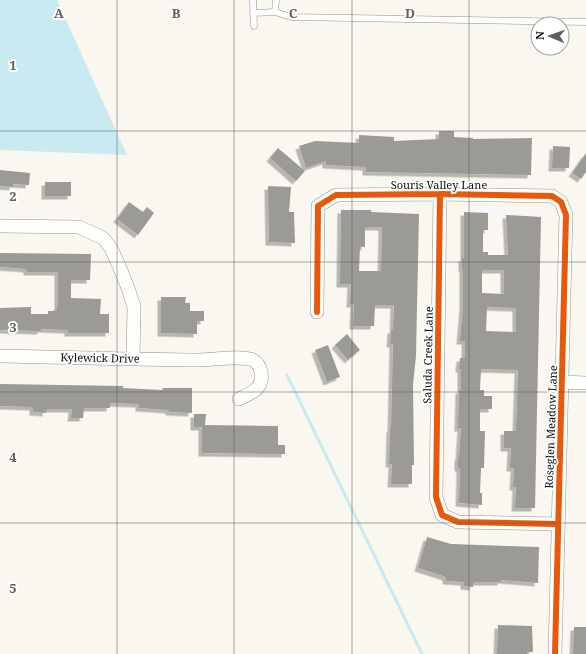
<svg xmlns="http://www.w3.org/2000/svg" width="586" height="654" viewBox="0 0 586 654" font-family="'Noto Serif',serif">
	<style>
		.water { fill: #c9eaf1 }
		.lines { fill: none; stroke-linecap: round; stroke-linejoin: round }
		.stream { stroke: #c9eaf1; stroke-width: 3 }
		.building { fill: #9c9a96; fill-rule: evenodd; filter: url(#shadow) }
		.service-casing { stroke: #93928f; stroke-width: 7 }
		.minor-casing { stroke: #93928f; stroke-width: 14 }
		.service { stroke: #fefefd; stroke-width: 6 }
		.minor { stroke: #fefefd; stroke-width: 13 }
		.cycleway-casing { stroke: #fff; stroke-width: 8 }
		.cycleway { stroke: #e8590c; stroke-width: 6 }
		.grid { fill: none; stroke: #5f5e5c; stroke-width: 1; stroke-opacity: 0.55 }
		.labels { text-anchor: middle; stroke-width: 4; stroke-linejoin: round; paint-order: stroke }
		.street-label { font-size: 11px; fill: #0c0c0c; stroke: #fff }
		.grid-label { font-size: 13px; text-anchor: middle; font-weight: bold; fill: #5f5e5c; stroke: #fff; stroke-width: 4; stroke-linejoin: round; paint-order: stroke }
	</style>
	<defs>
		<filter id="shadow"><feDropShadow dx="-3.5" dy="3.5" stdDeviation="0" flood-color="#0004"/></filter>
	</defs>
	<rect width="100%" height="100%" fill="#faf7f0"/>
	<!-- water -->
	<path class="water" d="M 0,0 L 57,0 L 127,155 L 0,150 Z"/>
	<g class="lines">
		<!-- stream -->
		<path class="stream" d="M 287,375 L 422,654"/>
	</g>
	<!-- building -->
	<path class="building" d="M 439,131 L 454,131 L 454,137 L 473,138 L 473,139 L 532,138 L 531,175 L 366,172 L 366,167 L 326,165 L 326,161 L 306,168 L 299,146 L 315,141 L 359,143 L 359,135 L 394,137 L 394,141 L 439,139 Z
		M 553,146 L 570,147 L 569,168 L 552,168 Z
		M 278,148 L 305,171 L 296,181 L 270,158 Z
		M 586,153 L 586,172 L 581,179 L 572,173 Z
		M 0,170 L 30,173 L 29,185 L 13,184 L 13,187 L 0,186 Z
		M 45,182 L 71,182 L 71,196 L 45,196 Z
		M 268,186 L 291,187 L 289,212 L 294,212 L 295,243 L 269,242 Z
		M 129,202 L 143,212 L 147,207 L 154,213 L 138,235 L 117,219 Z
		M 341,210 L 371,210 L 371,212 L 419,214 L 416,356 L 413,385 L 414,465 L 412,465 L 412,484 L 391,484 L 392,464 L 389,464 L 390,429 L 391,429 L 393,344 L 390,344 L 391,330 L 393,330 L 394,305 L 375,305 L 374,326 L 353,326 L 354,304 L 350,304 L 351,284 L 340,284 ZM 365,227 L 382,227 L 381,271 L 359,271 L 360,247 L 365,247 Z
		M 464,212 L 488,213 L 488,230 L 483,230 L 483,252 L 488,252 L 488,255 L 508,255 L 506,215 L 541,217 L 535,508 L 515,508 L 516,487 L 513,487 L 514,468 L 510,468 L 511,448 L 504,448 L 504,431 L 516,431 L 518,370 L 481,369 L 480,390 L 484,390 L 484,396 L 492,396 L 492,409 L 480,409 L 480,431 L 485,431 L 484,468 L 481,468 L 480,493 L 482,493 L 482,505 L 459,503 L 460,468 L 458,468 L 458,457 L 459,457 L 461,428 L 458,428 L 459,390 L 461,390 L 461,369 L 459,369 L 460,358 L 465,358 L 465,341 L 460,341 L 463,306 L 463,269 L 462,269 L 462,258 L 464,258 ZM 482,270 L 504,270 L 504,294 L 482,293 ZM 487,307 L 516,308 L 516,332 L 486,331 Z
		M 0,253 L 91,254 L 90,280 L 71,280 L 71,298 L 101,299 L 100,314 L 109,314 L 109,333 L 68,333 L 68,330 L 41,329 L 41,331 L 0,330 L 0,308 L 31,307 L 31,314 L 48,314 L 48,311 L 56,311 L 57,306 L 58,306 L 58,272 L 27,272 L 27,269 L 0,267 Z
		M 161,297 L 186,297 L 185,303 L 190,303 L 190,311 L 204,311 L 204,321 L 197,321 L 197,334 L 161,333 Z
		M 347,334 L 360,350 L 348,360 L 335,345 Z
		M 328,345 L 340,377 L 327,382 L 315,350 Z
		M 0,384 L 123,386 L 123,388 L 162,390 L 163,388 L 192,388 L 192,413 L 169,412 L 169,410 L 139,408 L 139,404 L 110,403 L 110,408 L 84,408 L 83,418 L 71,418 L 72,409 L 46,409 L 46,413 L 33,412 L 33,407 L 0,406 Z
		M 194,414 L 206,414 L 205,425 L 278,426 L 278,445 L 285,445 L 285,454 L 202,453 L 202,427 L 194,427 Z
		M 427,537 L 451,544 L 539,547 L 538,583 L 501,580 L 501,582 L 474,582 L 473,587 L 464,586 L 464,582 L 446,581 L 446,577 L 418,568 Z
		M 498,625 L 532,626 L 533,652 L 527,652 L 527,654 L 497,654 Z
		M 574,627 L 586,627 L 586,654 L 573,654 Z"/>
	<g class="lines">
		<!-- service casing -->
		<g class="service-casing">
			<path id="service" d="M 253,0 L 254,26
				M 276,0 L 275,12 L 291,17 L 586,22
				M 253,13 L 275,12"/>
		</g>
		<!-- minor casing -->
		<g class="minor-casing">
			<path id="minor" d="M 440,194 L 436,497 L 442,515 L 458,522 L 557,524
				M 0,226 L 79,227 L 103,238 L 111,248 L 119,266 L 128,288 L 134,307 L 133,359
				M 317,312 L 318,206 L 336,195 L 440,194 L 552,196 L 561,202 L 566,215 L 555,654
				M 0,356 C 66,357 132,360 198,360 C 212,360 241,355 253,360 C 258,363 260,367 261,372 C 264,389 251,393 239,399
				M 562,382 L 586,383"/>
		</g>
		<!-- service -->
		<use href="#service" class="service"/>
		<!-- minor -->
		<use href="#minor" class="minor"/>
		<!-- cycleway casing -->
		<g class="cycleway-casing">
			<path id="cycleway" d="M 440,194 L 436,497 L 442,515 L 458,522 L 557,524
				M 317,312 L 318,206 L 336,195 L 440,194 L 552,196 L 561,202 L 566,215 L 555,654"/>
		</g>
		<!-- cycleway -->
		<use href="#cycleway" class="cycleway"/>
	</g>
	<!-- grid -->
	<path class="grid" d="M 117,0 L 117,654M 234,0 L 234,654M 352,0 L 352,654M 469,0 L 469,654M 0,131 L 586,131M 0,262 L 586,262M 0,392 L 586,392M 0,523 L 586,523"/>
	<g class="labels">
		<!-- street labels -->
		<g class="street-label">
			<text x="439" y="189">Souris Valley Lane</text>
			<text transform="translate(428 355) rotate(-89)" y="4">Saluda Creek Lane</text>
			<text transform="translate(100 358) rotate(1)" y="4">Kylewick Drive</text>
			<text transform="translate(551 427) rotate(-88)" y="4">Roseglen Meadow Lane</text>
		</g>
	</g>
	<g class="grid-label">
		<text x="59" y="18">A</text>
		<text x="176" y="18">B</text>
		<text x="293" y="18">C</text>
		<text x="410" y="18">D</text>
		<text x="13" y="70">1</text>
		<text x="13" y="201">2</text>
		<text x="13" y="332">3</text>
		<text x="13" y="462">4</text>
		<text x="13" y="593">5</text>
	</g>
	<!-- north arrow -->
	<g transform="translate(550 36) rotate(272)"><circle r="19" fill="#ffffff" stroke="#9e9e9e"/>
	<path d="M0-3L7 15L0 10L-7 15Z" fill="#5f5e5c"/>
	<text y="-6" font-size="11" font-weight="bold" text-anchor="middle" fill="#0c0c0c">N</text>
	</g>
</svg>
